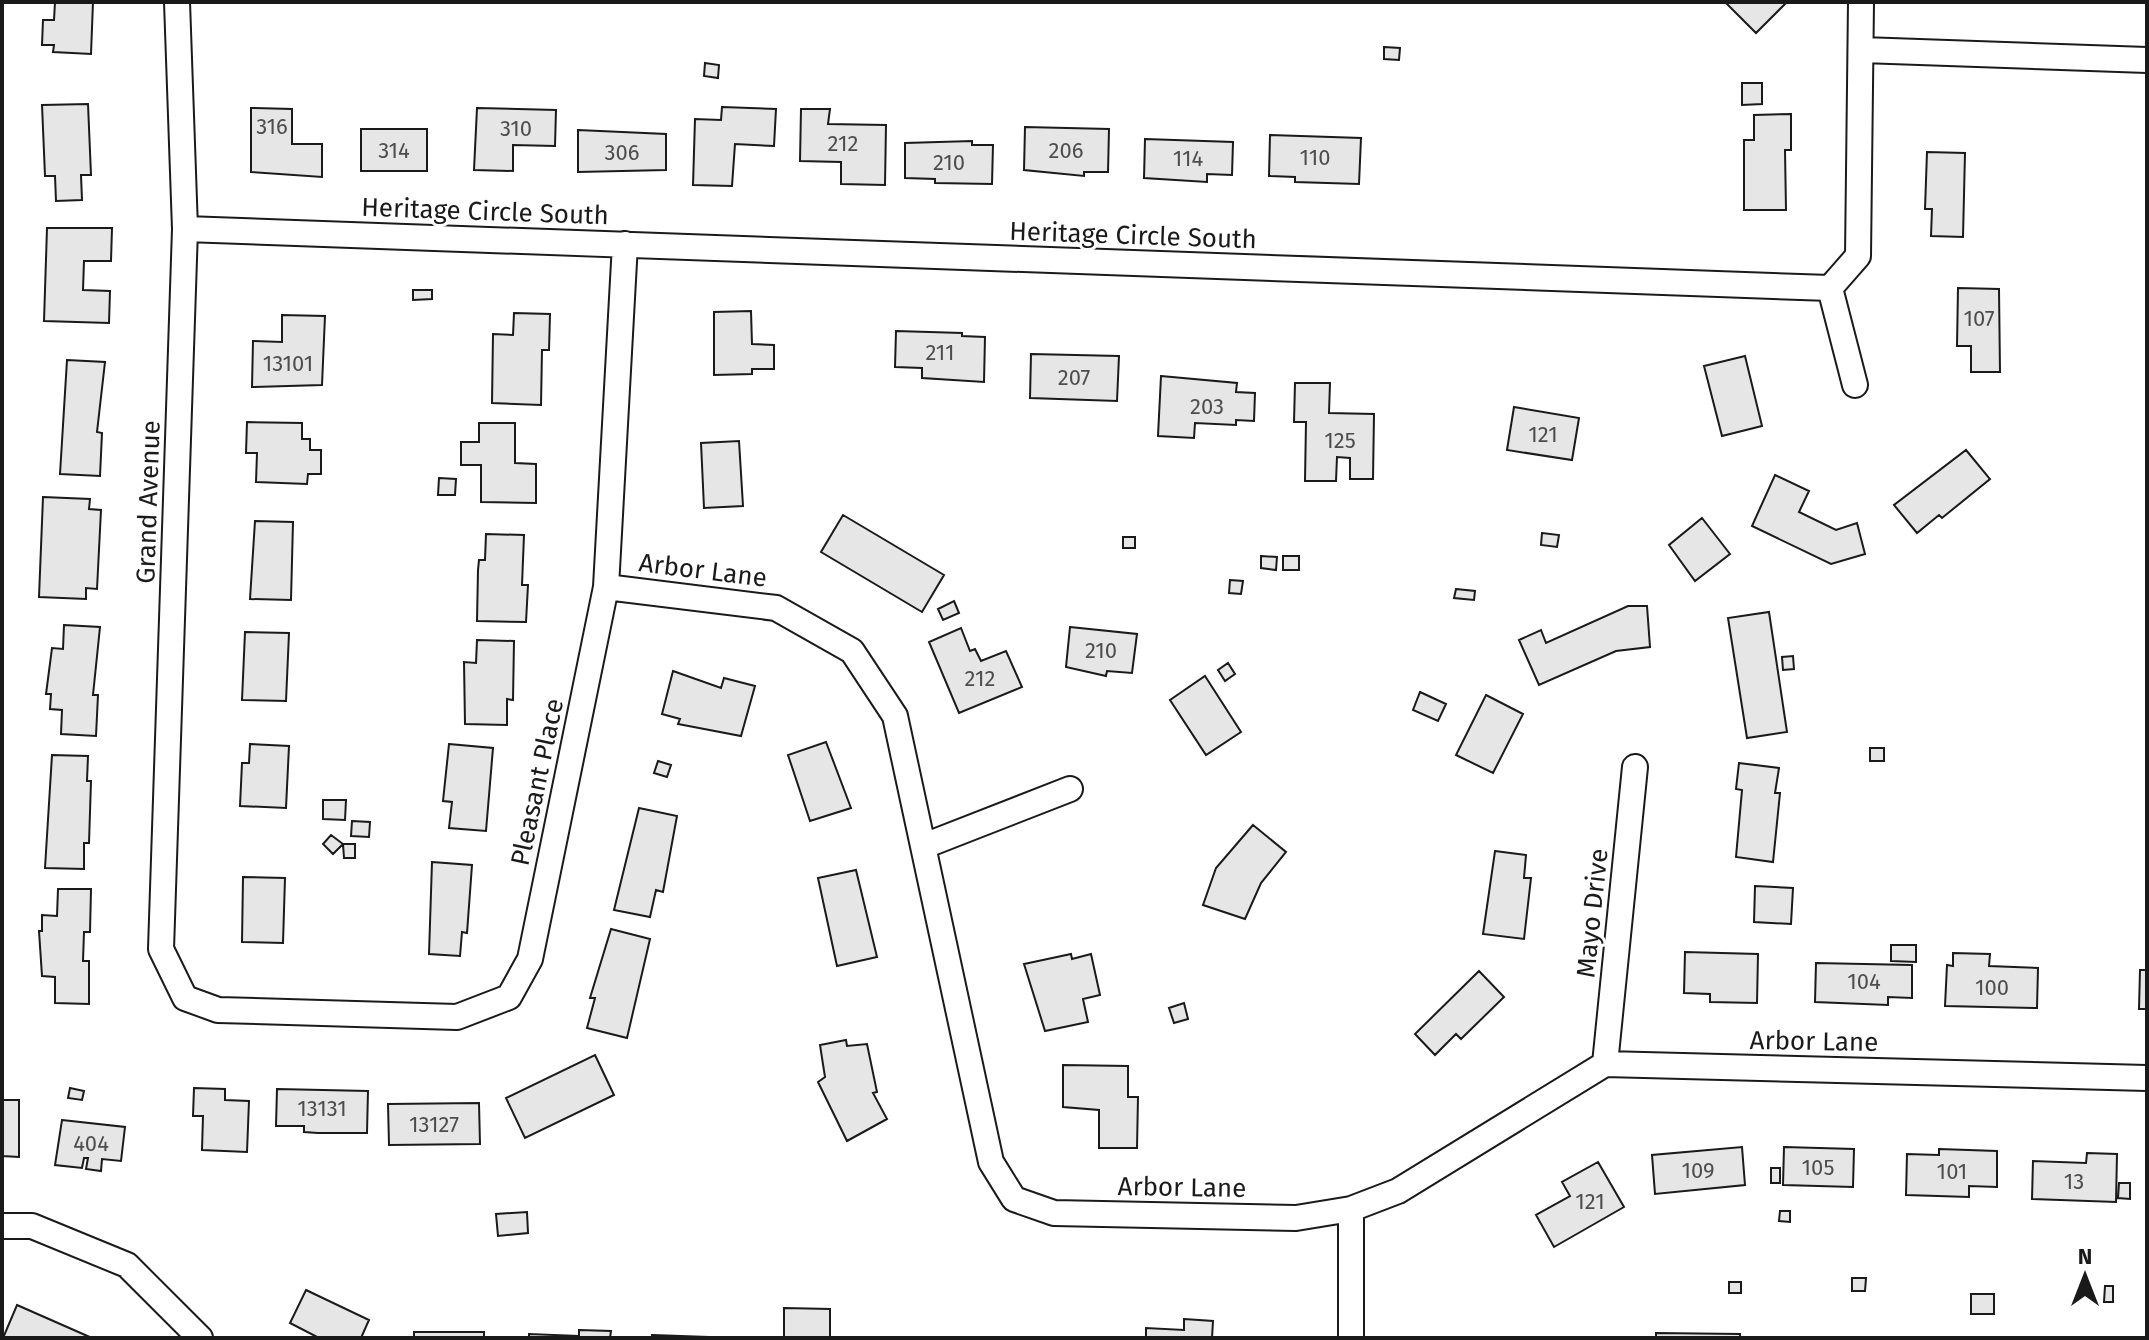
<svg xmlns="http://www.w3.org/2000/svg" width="2149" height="1340" viewBox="0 0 2149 1340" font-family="'Fira Sans',sans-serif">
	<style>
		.building { fill: #e6e6e6; stroke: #1a1a1a; stroke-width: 2 }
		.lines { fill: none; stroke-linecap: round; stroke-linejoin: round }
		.street-casing { stroke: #1a1a1a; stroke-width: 28 }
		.street { stroke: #fff; stroke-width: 24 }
		.labels { text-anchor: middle; stroke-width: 6; stroke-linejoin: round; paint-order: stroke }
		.number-label { font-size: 22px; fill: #4d4d4d }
		.street-label { font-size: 26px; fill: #1a1a1a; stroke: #fff }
	</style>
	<rect width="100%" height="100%" fill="#fff"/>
	<!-- building -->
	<path class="building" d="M 55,2 L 93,2 L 91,54 L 53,52 L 54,45 L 42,45 L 43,20 L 54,20 Z
		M 1725,2 L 1785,2 L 1786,3 L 1756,33 Z
		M 1384,47 L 1400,48 L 1399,60 L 1384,59 Z
		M 705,63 L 719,65 L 718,78 L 704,76 Z
		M 1742,83 L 1762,83 L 1762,104 L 1742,105 Z
		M 88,104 L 91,175 L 81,175 L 82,200 L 56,201 L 55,176 L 45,176 L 42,105 Z
		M 722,107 L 776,109 L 774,146 L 735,144 L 732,186 L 693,185 L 695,119 L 721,120 Z
		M 251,108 L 292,109 L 292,144 L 322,144 L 322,177 L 251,172 Z
		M 477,108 L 556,110 L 555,146 L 513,145 L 513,171 L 474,170 Z
		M 801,109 L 830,109 L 828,124 L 886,125 L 885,185 L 841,184 L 841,162 L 800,161 Z
		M 1791,114 L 1791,150 L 1785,150 L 1786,210 L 1744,210 L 1744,140 L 1754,140 L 1754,115 Z
		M 1025,127 L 1109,129 L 1108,172 L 1084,172 L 1084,176 L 1024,170 Z
		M 361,129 L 427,129 L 427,171 L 361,171 Z
		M 578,130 L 666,134 L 666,170 L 578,172 Z
		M 1270,135 L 1361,138 L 1359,184 L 1295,182 L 1295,177 L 1269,176 Z
		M 1145,139 L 1233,142 L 1232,175 L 1207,174 L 1207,182 L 1144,178 Z
		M 972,141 L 972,145 L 993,145 L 992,184 L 935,183 L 935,179 L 905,178 L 905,143 Z
		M 1927,152 L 1965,153 L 1963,237 L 1931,236 L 1932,209 L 1925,209 Z
		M 47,228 L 112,228 L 111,261 L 84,261 L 83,290 L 110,291 L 109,323 L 44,321 Z
		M 1958,288 L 1999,289 L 2000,372 L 1971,372 L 1971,346 L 1957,346 Z
		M 413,290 L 432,290 L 432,299 L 413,300 Z
		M 751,311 L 752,344 L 774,345 L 774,369 L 752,369 L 752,374 L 714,375 L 714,312 Z
		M 514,313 L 550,314 L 549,350 L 542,350 L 541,405 L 492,403 L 493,334 L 513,335 Z
		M 282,315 L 325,316 L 322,385 L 252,387 L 253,341 L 282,342 Z
		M 896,331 L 962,333 L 962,336 L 985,337 L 984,382 L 922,378 L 922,368 L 895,367 Z
		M 1031,354 L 1119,356 L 1117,401 L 1030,398 Z
		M 1745,356 L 1762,426 L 1722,436 L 1704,366 Z
		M 67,360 L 105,362 L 97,432 L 102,433 L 100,476 L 60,474 Z
		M 1161,376 L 1237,383 L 1236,392 L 1255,393 L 1254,421 L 1236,420 L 1236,425 L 1195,423 L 1194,438 L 1158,436 Z
		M 1295,383 L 1330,383 L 1329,413 L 1374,414 L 1373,479 L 1350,479 L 1350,458 L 1337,457 L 1336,481 L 1305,481 L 1306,422 L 1294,422 Z
		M 1514,407 L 1579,418 L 1572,460 L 1507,450 Z
		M 247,422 L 302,423 L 302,439 L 310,439 L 310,450 L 321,450 L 321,474 L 308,474 L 307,484 L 256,482 L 257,453 L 246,453 Z
		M 479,423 L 515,423 L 515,463 L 536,464 L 536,503 L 481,502 L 481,465 L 461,465 L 461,442 L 479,442 Z
		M 739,441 L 743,506 L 704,508 L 701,443 Z
		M 1966,450 L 1990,479 L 1942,518 L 1939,515 L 1917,533 L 1894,505 Z
		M 1775,475 L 1809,491 L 1799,512 L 1836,530 L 1857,523 L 1865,554 L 1831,564 L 1752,526 Z
		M 439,478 L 456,479 L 455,495 L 438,495 Z
		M 43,497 L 90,499 L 89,509 L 101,510 L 97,589 L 86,588 L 86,599 L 39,597 Z
		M 843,515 L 944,575 L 922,612 L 821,552 Z
		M 1702,518 L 1730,554 L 1695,581 L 1669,545 Z
		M 255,521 L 293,522 L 291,600 L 250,599 Z
		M 1542,533 L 1559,535 L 1557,547 L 1541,545 Z
		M 486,534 L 524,535 L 522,585 L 528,585 L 526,622 L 477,621 L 478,570 L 479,560 L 485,560 Z
		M 1123,537 L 1135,537 L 1135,548 L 1123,548 Z
		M 1261,556 L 1277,557 L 1276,570 L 1261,568 Z
		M 1283,556 L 1299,556 L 1299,570 L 1283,570 Z
		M 1230,580 L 1243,581 L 1241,594 L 1229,593 Z
		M 1456,589 L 1475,591 L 1474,600 L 1454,598 Z
		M 954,601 L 959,613 L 943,620 L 938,609 Z
		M 1628,606 L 1647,606 L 1650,647 L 1616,651 L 1539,685 L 1519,640 L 1541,630 L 1546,643 Z
		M 1769,612 L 1787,732 L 1747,738 L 1728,618 Z
		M 64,625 L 100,627 L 93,695 L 98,695 L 96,736 L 61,734 L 62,710 L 50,709 L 51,694 L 46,694 L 52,648 L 63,649 Z
		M 1070,627 L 1137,634 L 1132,673 L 1107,671 L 1106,676 L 1066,667 Z
		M 961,628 L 970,651 L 975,649 L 981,661 L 1006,651 L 1022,687 L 959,713 L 929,642 Z
		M 245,632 L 289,633 L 286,701 L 242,700 Z
		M 477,640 L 514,641 L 513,700 L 507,699 L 507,725 L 465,724 L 464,662 L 476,663 Z
		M 1793,656 L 1794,669 L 1783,670 L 1782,657 Z
		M 1228,663 L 1235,674 L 1225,681 L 1218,670 Z
		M 673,671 L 721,688 L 724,678 L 755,686 L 741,736 L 678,724 L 680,719 L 662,714 Z
		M 1205,676 L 1241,732 L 1206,755 L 1170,700 Z
		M 1420,692 L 1446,704 L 1438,721 L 1413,710 Z
		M 1486,695 L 1523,714 L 1493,773 L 1456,755 Z
		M 826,742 L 851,808 L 810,821 L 788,755 Z
		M 250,744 L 289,746 L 286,808 L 240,806 L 242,763 L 249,763 Z
		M 449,744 L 493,748 L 486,831 L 449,828 L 452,802 L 443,801 Z
		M 1870,748 L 1884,748 L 1884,761 L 1870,761 Z
		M 52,755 L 88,756 L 87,781 L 91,781 L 89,843 L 84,843 L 84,869 L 45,868 Z
		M 658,761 L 671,765 L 667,777 L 654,773 Z
		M 1739,763 L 1779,768 L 1775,793 L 1780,793 L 1773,862 L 1736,857 L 1742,790 L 1736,789 Z
		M 323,800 L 346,800 L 345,820 L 323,819 Z
		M 639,808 L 677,816 L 663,892 L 656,890 L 650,917 L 614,910 Z
		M 352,821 L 370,822 L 369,837 L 351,836 Z
		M 1253,825 L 1286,852 L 1261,883 L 1245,919 L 1203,905 L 1216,868 Z
		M 331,835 L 343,844 L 333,854 L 323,844 Z
		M 343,844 L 355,844 L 355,858 L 344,858 Z
		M 1495,851 L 1526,855 L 1524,878 L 1531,878 L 1524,939 L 1483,934 Z
		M 432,862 L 472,865 L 467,933 L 462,932 L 460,956 L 429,954 Z
		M 856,870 L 877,957 L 837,966 L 818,878 Z
		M 243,877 L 285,878 L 283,943 L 242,942 Z
		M 1755,886 L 1793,888 L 1791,924 L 1754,922 Z
		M 58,889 L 91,889 L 90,932 L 84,932 L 83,961 L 89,961 L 89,1004 L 55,1003 L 55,977 L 42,976 L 39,931 L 42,931 L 42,915 L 57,916 Z
		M 611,929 L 650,939 L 627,1038 L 587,1028 L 595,998 L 590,998 Z
		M 1891,945 L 1916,945 L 1916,962 L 1891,961 Z
		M 1685,952 L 1758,954 L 1757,1003 L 1710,1002 L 1710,994 L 1684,993 Z
		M 1953,953 L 1990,954 L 1989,966 L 2038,968 L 2037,1008 L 1945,1006 L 1947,965 L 1953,966 Z
		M 1071,954 L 1072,959 L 1091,954 L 1100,995 L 1083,999 L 1088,1022 L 1045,1031 L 1024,964 Z
		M 1816,963 L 1912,965 L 1912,998 L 1888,997 L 1888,1005 L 1815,1002 Z
		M 2140,970 L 2147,970 L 2147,1009 L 2139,1009 Z
		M 1479,971 L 1504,997 L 1461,1039 L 1456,1034 L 1435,1055 L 1415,1034 Z
		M 1184,1003 L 1188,1019 L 1174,1023 L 1169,1008 Z
		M 846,1040 L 847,1046 L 867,1044 L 877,1092 L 873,1093 L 887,1119 L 847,1141 L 818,1082 L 825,1077 L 820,1045 Z
		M 595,1055 L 614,1095 L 525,1138 L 506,1098 Z
		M 1063,1065 L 1128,1066 L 1128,1097 L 1138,1097 L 1137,1148 L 1099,1148 L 1099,1110 L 1063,1107 Z
		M 70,1088 L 84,1091 L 82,1100 L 68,1098 Z
		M 194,1088 L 225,1089 L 225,1100 L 249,1101 L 247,1152 L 202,1150 L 203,1116 L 193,1116 Z
		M 277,1089 L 368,1091 L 367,1133 L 318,1133 L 304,1132 L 304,1126 L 276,1126 Z
		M 2,1100 L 19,1100 L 19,1157 L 2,1156 Z
		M 479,1103 L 480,1144 L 389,1145 L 388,1104 Z
		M 62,1120 L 125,1127 L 121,1161 L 102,1159 L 101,1171 L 86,1169 L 88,1158 L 84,1158 L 82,1168 L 55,1165 Z
		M 1742,1147 L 1745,1185 L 1655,1194 L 1652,1155 Z
		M 1784,1147 L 1854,1149 L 1853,1187 L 1783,1185 Z
		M 1939,1149 L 1997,1151 L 1997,1187 L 1969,1186 L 1969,1197 L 1906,1195 L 1907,1154 L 1939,1155 Z
		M 2087,1153 L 2117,1154 L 2116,1202 L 2032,1199 L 2033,1161 L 2086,1163 Z
		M 1598,1162 L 1624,1207 L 1554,1247 L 1536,1215 L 1570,1196 L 1562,1182 Z
		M 1771,1168 L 1780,1168 L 1780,1183 L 1771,1183 Z
		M 2119,1183 L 2130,1183 L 2130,1199 L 2118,1198 Z
		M 1780,1211 L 1790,1211 L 1790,1222 L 1779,1221 Z
		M 527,1212 L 528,1233 L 498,1236 L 496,1214 Z
		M 1852,1278 L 1866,1278 L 1865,1291 L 1852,1291 Z
		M 1729,1282 L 1741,1282 L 1741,1293 L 1729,1293 Z
		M 2105,1286 L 2113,1286 L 2113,1302 L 2104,1302 Z
		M 306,1290 L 369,1320 L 361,1338 L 319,1338 L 290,1323 Z
		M 1971,1294 L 1994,1294 L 1994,1314 L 1971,1314 Z
		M 17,1305 L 92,1338 L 3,1338 Z
		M 784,1308 L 830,1309 L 830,1338 L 784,1338 Z
		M 1184,1319 L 1213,1321 L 1212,1338 L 1146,1338 L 1146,1328 L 1184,1330 Z
		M 579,1330 L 611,1331 L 610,1338 L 529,1338 L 529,1334 L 579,1336 Z
		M 414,1332 L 484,1332 L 484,1338 L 414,1338 Z
		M 1656,1333 L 1740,1334 L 1740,1338 L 1656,1338 Z
		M 652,1335 L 738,1338 L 652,1338 Z"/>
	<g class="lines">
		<!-- street casing -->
		<g class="street-casing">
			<path id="street" d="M 177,2 L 185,229 L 161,949 L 185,998 L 218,1010 L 457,1017 L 509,997 L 530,959 L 606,587 L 625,244
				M 1862,50 L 2147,60
				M 185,229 L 1830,288 L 1858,256 L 1861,2
				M 1830,288 L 1855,385
				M 606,587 L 776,608 L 852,651 L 895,716 L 991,1162 L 1014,1199 L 1054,1213 L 1296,1218 L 1351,1209 L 1398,1191 L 1605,1064 L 2147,1078
				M 924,846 L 1070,789
				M 1605,1064 L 1635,767
				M 2,1226 L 32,1226 L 127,1265 L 200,1338
				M 1351,1338 L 1351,1209"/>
		</g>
		<!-- street -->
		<use href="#street" class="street"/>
	</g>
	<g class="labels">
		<!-- number labels -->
		<g class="number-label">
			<text x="272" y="134">316</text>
			<text x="516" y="136">310</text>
			<text x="843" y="151">212</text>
			<text x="394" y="158">314</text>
			<text x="1066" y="158">206</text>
			<text x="622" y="160">306</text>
			<text x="1315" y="165">110</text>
			<text x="1188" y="166">114</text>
			<text x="949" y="170">210</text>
			<text x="1979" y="326">107</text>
			<text x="940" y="360">211</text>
			<text x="288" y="371">13101</text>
			<text x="1074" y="385">207</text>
			<text x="1207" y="414">203</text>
			<text x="1543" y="442">121</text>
			<text x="1340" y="448">125</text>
			<text x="1101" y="658">210</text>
			<text x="980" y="686">212</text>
			<text x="1864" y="989">104</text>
			<text x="1992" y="995">100</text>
			<text x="322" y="1116">13131</text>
			<text x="434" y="1132">13127</text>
			<text x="91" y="1151">404</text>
			<text x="1818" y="1175">105</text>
			<text x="1698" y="1178">109</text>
			<text x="1952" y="1179">101</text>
			<text x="2074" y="1189">13</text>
			<text x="1590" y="1209">121</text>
		</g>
		<!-- street labels -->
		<g class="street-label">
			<text transform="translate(485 211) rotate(2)" y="9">Heritage Circle South</text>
			<text transform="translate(1133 235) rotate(2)" y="9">Heritage Circle South</text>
			<text transform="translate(148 502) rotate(-88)" y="9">Grand Avenue</text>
			<text transform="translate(703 570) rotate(7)" y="9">Arbor Lane</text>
			<text transform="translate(537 782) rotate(-78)" y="9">Pleasant Place</text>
			<text transform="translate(1592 913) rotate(-84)" y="9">Mayo Drive</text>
			<text transform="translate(1814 1041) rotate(1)" y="9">Arbor Lane</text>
			<text transform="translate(1182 1187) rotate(1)" y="9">Arbor Lane</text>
		</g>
	</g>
	<!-- border -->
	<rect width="2149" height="1340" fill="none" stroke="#1a1a1a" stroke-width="8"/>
	<!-- north arrow -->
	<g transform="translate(2085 1276)" stroke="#ffffff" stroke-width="6" paint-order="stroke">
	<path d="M0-6L14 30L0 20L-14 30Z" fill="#1a1a1a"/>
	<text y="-12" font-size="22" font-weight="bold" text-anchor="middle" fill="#1a1a1a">N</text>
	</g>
</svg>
